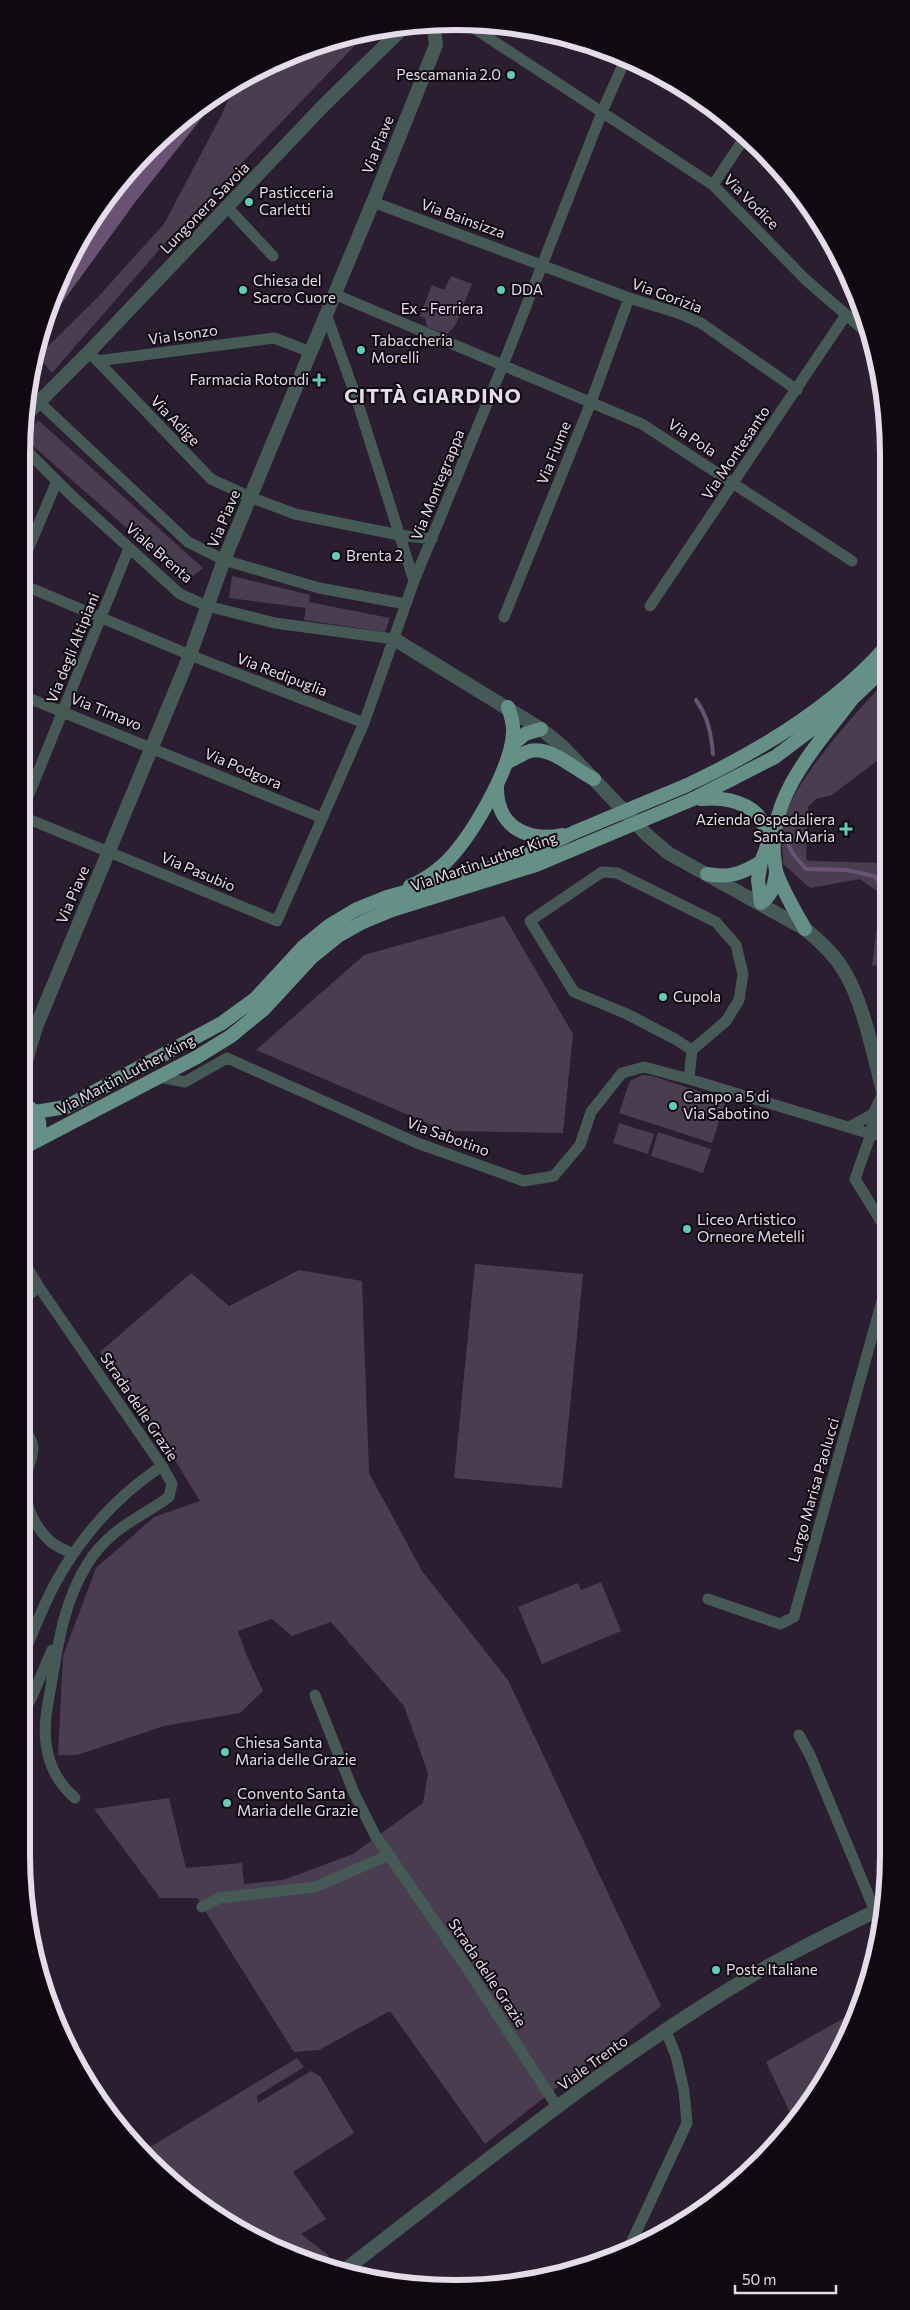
<svg xmlns="http://www.w3.org/2000/svg" width="910" height="2310" viewBox="0 0 910 2310" font-family="Commissioner,sans-serif">
	<style>
		.green { fill: #4a3d50 }
		.water { fill: #695274 }
		.lines { fill: none; stroke-linecap: round; stroke-linejoin: round }
		.stream { stroke: #695274; stroke-width: 4 }
		.minor { stroke: #455a55; stroke-width: 11 }
		.tertiary { stroke: #455a55; stroke-width: 14 }
		.primary { stroke: #649086; stroke-width: 14 }
		.primary-bridge { stroke: #649086; stroke-width: 14 }
		.poi-dot { fill: #5eceb7; stroke: #0f0a12; stroke-width: 2 }
		.labels { text-anchor: middle; stroke-width: 4; stroke-linejoin: round; paint-order: stroke }
		.poi-label { font-size: 15px; fill: #e4dce8; stroke: #0f0a12; text-anchor: start }
		.street-label { font-size: 15px; fill: #e4dce8; stroke: #0f0a12 }
		.park-label { font-size: 15px; fill: #eed6fa; stroke: #0f0a12 }
		.district-label { font-size: 20px; font-weight: bold; letter-spacing: 1px; fill: #e4dce8; stroke: #0f0a12 }
		.rim { fill: none; stroke: #e4dce8; stroke-width: 6 }
	</style>
	<rect width="100%" height="100%" fill="#2a1e30"/>
	<!-- green -->
	<path class="green" d="M 368,32 L 166,242 L 52,373 L 38,356 L 96,299 L 164,224 L 220,118 L 235,84 L 263,66 L 342,36 Z
		M 451,276 L 472,284 L 455,326 L 447,334 L 427,327 L 425,318 L 420,316 L 432,285 L 444,290 Z
		M 38,420 L 203,568 L 187,581 L 25,439 Z
		M 232,576 L 310,595 L 309,602 L 390,618 L 385,632 L 304,620 L 306,608 L 229,598 Z
		M 886,681 L 886,754 L 832,795 L 816,799 L 808,807 L 806,859 L 809,861 L 886,863 L 886,964 L 872,966 L 881,894 L 860,879 L 810,888 L 783,864 C 783,851 781,837 783,825 C 789,785 857,711 886,681 Z
		M 504,916 L 573,1034 L 563,1133 L 446,1131 L 256,1050 L 364,955 Z
		M 642,1075 L 652,1076 L 726,1100 L 712,1143 L 619,1113 L 630,1081 Z
		M 619,1123 L 654,1134 L 648,1154 L 613,1143 Z
		M 658,1132 L 711,1149 L 703,1173 L 651,1156 Z
		M 475,1264 L 583,1274 L 562,1488 L 454,1478 Z
		M 299,1270 L 362,1281 L 369,1473 L 422,1571 L 508,1680 L 661,2006 L 485,2144 L 390,2011 L 319,2050 L 294,2052 L 197,1898 L 160,1898 L 94,1809 L 169,1798 L 186,1868 L 242,1863 L 244,1884 L 283,1880 L 353,1854 L 423,1803 L 428,1773 L 404,1706 L 331,1622 L 292,1636 L 272,1619 L 238,1631 L 246,1654 L 263,1691 L 240,1713 L 164,1726 L 77,1755 L 58,1755 L 63,1656 L 96,1568 L 154,1517 L 200,1501 L 176,1462 L 100,1352 L 191,1273 L 229,1306 Z
		M 601,1582 L 621,1631 L 542,1664 L 518,1607 L 578,1583 L 581,1590 Z
		M 865,1996 L 799,2119 L 795,2123 L 766,2062 L 851,2014 L 848,2007 Z
		M 297,2058 L 304,2067 L 257,2096 L 258,2103 L 311,2071 L 320,2076 L 354,2133 L 293,2172 L 326,2219 L 301,2234 L 329,2256 L 317,2266 L 238,2231 L 142,2152 Z"/>
	<!-- water -->
	<path class="water" d="M 224,90 L 136,201 L 59,307 L 44,320 L 72,255 L 86,238 L 103,206 L 129,169 L 191,111 Z"/>
	<g class="lines">
		<!-- stream -->
		<path class="stream" d="M 696,700 C 708,717 711,733 713,754
			M 786,840 L 793,854 L 806,869 L 846,870 L 874,876 L 886,888"/>
		<!-- minor -->
		<path class="minor" d="M 466,23 L 713,185 L 806,280 L 865,331
			M 713,185 L 745,137
			M 373,202 L 629,298 L 678,313 L 701,323 L 797,390
			M 228,208 L 273,256
			M 334,294 L 642,424 L 852,561
			M 326,314 L 356,397 L 414,581
			M 89,352 L 211,479 L 250,497 L 295,514 L 399,535 L 432,539
			M 97,361 L 274,338 L 311,352
			M 39,402 L 188,542 L 224,560 L 319,588 L 406,604
			M 23,447 L 71,495 L 180,594 L 207,606 L 275,623 L 394,639
			M 21,566 L 57,481
			M 21,584 L 190,655 L 364,723
			M 650,606 L 846,315
			M 504,617 L 591,402 L 629,298
			M 21,695 L 322,818
			M 21,814 L 129,548
			M 21,816 L 277,921 L 364,723 L 414,581 L 503,365 L 602,112 L 625,60
			M 692,1050 L 675,1039 L 627,1014 L 574,992 L 530,921 L 602,872 L 617,873 L 716,922 L 736,945 L 743,974 L 739,1000 L 726,1021 L 692,1050 L 689,1079 L 871,1134 L 887,1135
			M 159,1077 L 185,1082 L 227,1058 L 417,1143 L 524,1181 L 554,1176 L 580,1145 L 591,1112 L 622,1073 L 644,1067 L 689,1079
			M 873,1114 L 871,1134 L 855,1179 L 887,1231
			M 849,1127 L 873,1114 L 883,1093
			M 21,1257 L 39,1287 L 162,1466 L 172,1484 L 169,1497 C 138,1519 109,1529 88,1563 C 64,1601 58,1643 51,1686 C 47,1708 42,1731 48,1754 C 52,1772 61,1786 75,1798
			M 21,1301 L 39,1287
			M 21,1425 C 41,1448 31,1453 26,1478 C 22,1501 34,1526 50,1541 C 56,1547 66,1550 73,1554
			M 708,1599 L 780,1624 L 794,1617 L 887,1283
			M 21,1660 C 33,1633 43,1605 57,1580 C 83,1534 118,1495 162,1466
			M 315,1695 L 354,1793 L 375,1835 L 467,1968 L 558,2108
			M 21,1714 L 31,1699 L 52,1650
			M 799,1735 L 810,1755 L 875,1911
			M 202,1907 L 219,1898 L 315,1887 L 389,1855
			M 631,2250 L 632,2241 L 687,2123 L 684,2091 L 676,2056 L 666,2031"/>
		<!-- tertiary -->
		<path class="tertiary" d="M 28,413 L 89,352 L 323,106 L 405,26
			M 394,639 L 541,729 L 562,746 L 646,834 L 668,853 L 805,929 C 820,941 834,954 844,971 C 865,1004 876,1068 887,1107
			M 27,1106 C 19,1074 27,1058 36,1027 L 152,747 L 190,655 L 224,560 L 373,202 L 436,45 L 433,22
			M 342,2272 C 474,2171 604,2064 746,1979 C 789,1953 835,1931 880,1909"/>
		<!-- primary -->
		<path class="primary" d="M 511,746 L 525,734 L 541,729
			M 506,763 C 513,760 520,755 527,752 C 548,743 576,771 594,779
			M 497,786 C 496,826 526,842 562,835
			M 685,786 C 758,752 832,708 886,647
			M 693,799 L 775,757 L 852,699 L 886,667
			M 701,799 C 731,796 768,806 767,843 C 767,849 763,856 761,862 C 741,874 730,878 707,874
			M 761,862 L 758,880 L 761,903 C 772,895 774,887 776,873
			M 410,886 C 422,881 433,874 443,865 C 470,840 510,771 513,734 C 514,724 511,716 508,707
			M 805,929 C 795,911 784,893 777,874 C 775,869 775,862 774,856 C 769,794 818,745 852,699
			M 21,1104 C 40,1109 46,1130 31,1144
			M 35,1112 L 66,1107 L 222,1023 L 255,999 L 303,947 L 330,925 L 357,909 L 387,897 L 490,868 L 531,853 L 575,832
			M 21,1149 L 197,1057 L 231,1036 L 264,1009 L 312,957 L 338,936 L 363,922 L 392,910 L 536,865 L 581,846"/>
		<!-- primary-bridge -->
		<path class="primary-bridge" d="M 575,832 L 685,786
			M 581,846 L 693,799"/>
	</g>
	<!-- markers -->
	<g class="poi-dot">
		<circle cx="511" cy="75" r="5"/>
		<circle cx="249" cy="202" r="5"/>
		<circle cx="243" cy="290" r="5"/>
		<circle cx="501" cy="290" r="5"/>
		<circle cx="361" cy="350" r="5"/>
		<path d="M316.5 372.5h5v5h5v5h-5v5h-5v-5h-5v-5h5z"/>
		<circle cx="336" cy="556" r="5"/>
		<path d="M843.5 821.5h5v5h5v5h-5v5h-5v-5h-5v-5h5z"/>
		<circle cx="663" cy="997" r="5"/>
		<circle cx="673" cy="1106" r="5"/>
		<circle cx="687" cy="1229" r="5"/>
		<circle cx="225" cy="1752" r="5"/>
		<circle cx="227" cy="1803" r="5"/>
		<circle cx="716" cy="1970" r="5"/>
	</g>
	<g class="labels">
		<!-- poi labels -->
		<g class="poi-label">
			<text x="501" y="80" text-anchor="end">Pescamania 2.0</text>
			<text x="259" y="198">Pasticceria<tspan x="259" dy="17">Carletti</tspan></text>
			<text x="253" y="286">Chiesa del<tspan x="253" dy="17">Sacro Cuore</tspan></text>
			<text x="511" y="295">DDA</text>
			<text x="371" y="346">Tabaccheria<tspan x="371" dy="17">Morelli</tspan></text>
			<text x="309" y="385" text-anchor="end">Farmacia Rotondi</text>
			<text x="346" y="561">Brenta 2</text>
			<text x="835" y="825" text-anchor="end">Azienda Ospedaliera<tspan x="835" dy="17">Santa Maria</tspan></text>
			<text x="673" y="1002">Cupola</text>
			<text x="683" y="1102">Campo a 5 di<tspan x="683" dy="17">Via Sabotino</tspan></text>
			<text x="697" y="1225">Liceo Artistico<tspan x="697" dy="17">Orneore Metelli</tspan></text>
			<text x="235" y="1748">Chiesa Santa<tspan x="235" dy="17">Maria delle Grazie</tspan></text>
			<text x="237" y="1799">Convento Santa<tspan x="237" dy="17">Maria delle Grazie</tspan></text>
			<text x="726" y="1975">Poste Italiane</text>
		</g>
		<!-- street labels -->
		<g class="street-label">
			<text transform="translate(378 145) rotate(-68)" y="5">Via Piave</text>
			<text transform="translate(751 202) rotate(45)" y="5">Via Vodice</text>
			<text transform="translate(205 208) rotate(-46)" y="5">Lungonera Savoia</text>
			<text transform="translate(463 219) rotate(20)" y="5">Via Bainsizza</text>
			<text transform="translate(667 296) rotate(20)" y="5">Via Gorizia</text>
			<text transform="translate(183 335) rotate(-8)" y="5">Via Isonzo</text>
			<text transform="translate(175 421) rotate(46)" y="5">Via Adige</text>
			<text transform="translate(692 438) rotate(34)" y="5">Via Pola</text>
			<text transform="translate(554 453) rotate(-68)" y="5">Via Fiume</text>
			<text transform="translate(736 453) rotate(-56)" y="5">Via Montesanto</text>
			<text transform="translate(438 485) rotate(-68)" y="5">Via Montegrappa</text>
			<text transform="translate(224 519) rotate(-67)" y="5">Via Piave</text>
			<text transform="translate(159 553) rotate(41)" y="5">Viale Brenta</text>
			<text transform="translate(73 648) rotate(-68)" y="5">Via degli Altipiani</text>
			<text transform="translate(282 675) rotate(21)" y="5">Via Redipuglia</text>
			<text transform="translate(106 712) rotate(22)" y="5">Via Timavo</text>
			<text transform="translate(243 769) rotate(23)" y="5">Via Podgora</text>
			<text transform="translate(484 862) rotate(-19)" y="5">Via Martin Luther King</text>
			<text transform="translate(198 872) rotate(23)" y="5">Via Pasubio</text>
			<text transform="translate(73 895) rotate(-67)" y="5">Via Piave</text>
			<text transform="translate(126 1075) rotate(-28)" y="5">Via Martin Luther King</text>
			<text transform="translate(448 1137) rotate(20)" y="5">Via Sabotino</text>
			<text transform="translate(139 1407) rotate(56)" y="5">Strada delle Grazie</text>
			<text transform="translate(814 1490) rotate(-74)" y="5">Largo Marisa Paolucci</text>
			<text transform="translate(487 1973) rotate(56)" y="5">Strada delle Grazie</text>
			<text transform="translate(593 2063) rotate(-36)" y="5">Viale Trento</text>
		</g>
		<!-- park labels -->
		<g class="park-label">
			<text x="442" y="314">Ex - Ferriera</text>
		</g>
		<!-- district labels -->
		<g class="district-label">
			<text x="433" y="403">CITTÀ GIARDINO</text>
		</g>
	</g>
	<!-- crop -->
	<path d="M0 0H910V2310H0ZM455 30H455A425 425 0 0 1 880 455V1855A425 425 0 0 1 455 2280H455A425 425 0 0 1 30 1855V455A425 425 0 0 1 455 30Z" fill="#0f0a12" fill-rule="evenodd"/>
	<path class="rim" d="M455 30H455A425 425 0 0 1 880 455V1855A425 425 0 0 1 455 2280H455A425 425 0 0 1 30 1855V455A425 425 0 0 1 455 30Z"/>
	<!-- scale -->
	<path d="M735 2285v8h101v-8" fill="none" stroke="#e4dce8" stroke-width="2.5"/>
	<text x="742" y="2285" font-size="15" fill="#e4dce8" stroke="#0f0a12" stroke-width="4" paint-order="stroke">50 m</text>
</svg>
